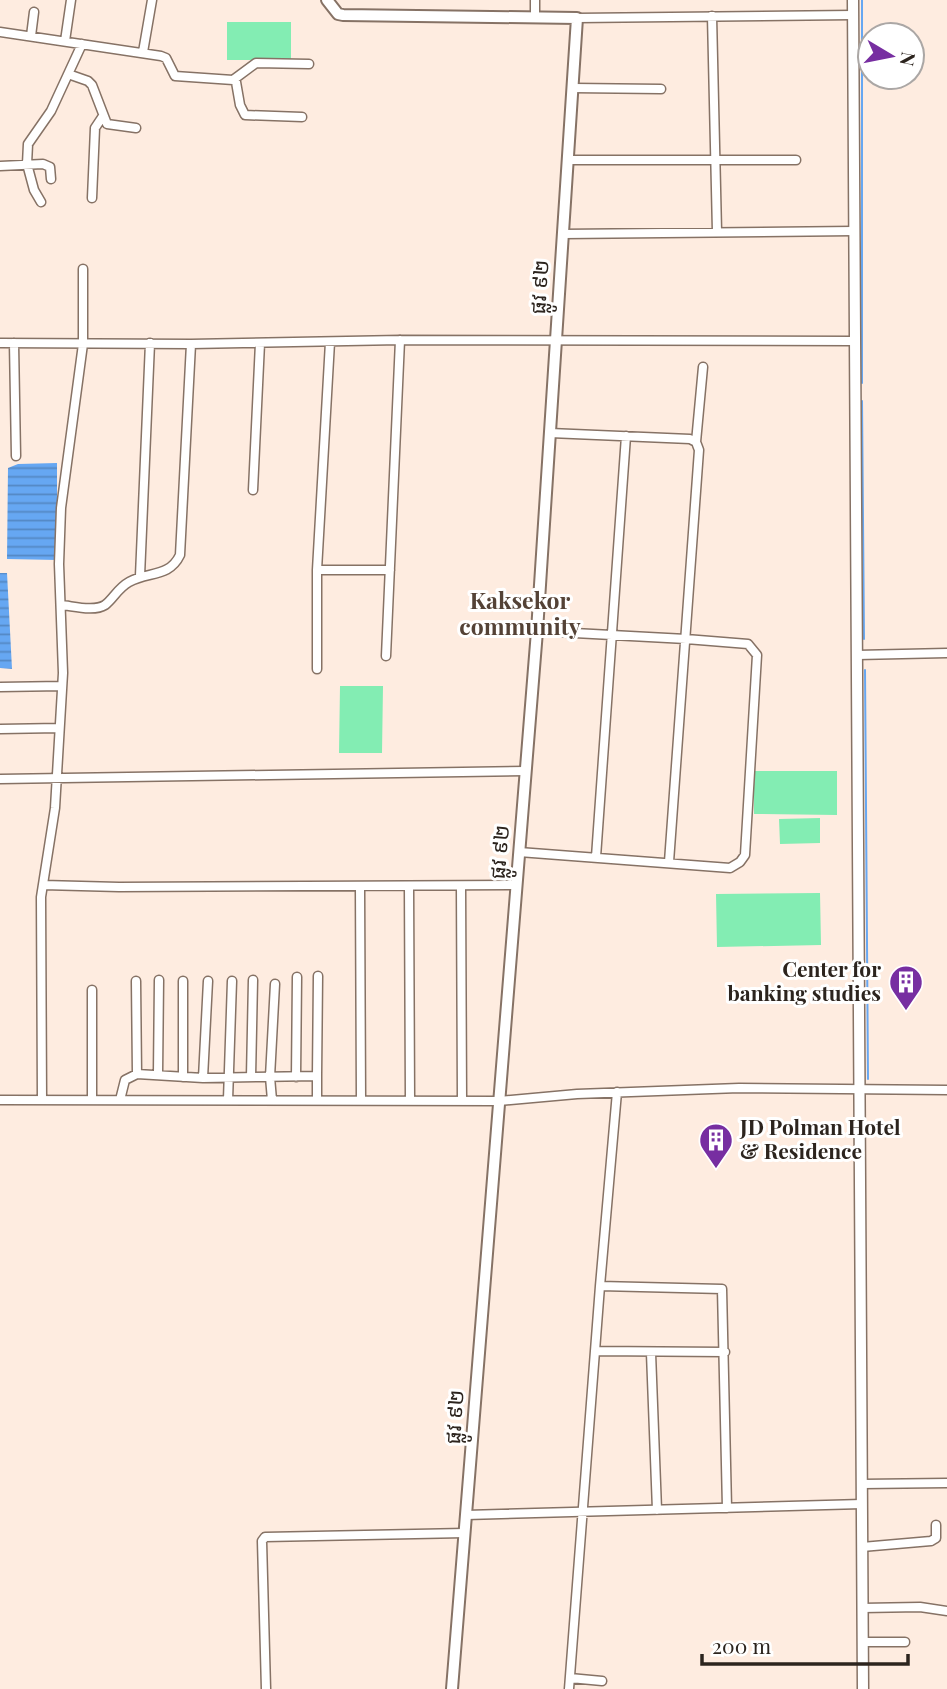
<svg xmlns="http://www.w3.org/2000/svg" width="947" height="1689" viewBox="0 0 947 1689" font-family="'Playfair Display','Noto Sans Khmer',serif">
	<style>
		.garden { fill: #83edb3 }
		.water { fill: url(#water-rules) }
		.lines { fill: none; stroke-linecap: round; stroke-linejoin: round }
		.stream { stroke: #66a7f2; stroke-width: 2 }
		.minor-casing { stroke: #867265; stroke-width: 11 }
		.tertiary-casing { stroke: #867265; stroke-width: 13 }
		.secondary-casing { stroke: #867265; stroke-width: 14 }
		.minor { stroke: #fff; stroke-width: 8 }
		.tertiary { stroke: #fff; stroke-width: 10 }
		.secondary { stroke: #fff; stroke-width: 10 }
		.labels { text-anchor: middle; stroke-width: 6; stroke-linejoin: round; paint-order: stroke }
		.street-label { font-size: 21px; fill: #2c241e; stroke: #fff }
		.poi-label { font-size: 21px; font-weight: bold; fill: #2c241e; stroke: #fff; text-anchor: end }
		.neighbourhood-label { font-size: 23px; font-weight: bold; fill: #544236; stroke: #fff }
	</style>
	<defs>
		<pattern id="water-rules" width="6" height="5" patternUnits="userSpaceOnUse" patternTransform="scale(1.75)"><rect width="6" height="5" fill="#66a7f2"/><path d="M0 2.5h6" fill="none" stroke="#5488c3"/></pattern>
	</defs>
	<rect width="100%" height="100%" fill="#feece0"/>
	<!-- garden -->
	<path class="garden" d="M 227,22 L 291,22 L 291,60 L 227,60 Z
		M 340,686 L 383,686 L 382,753 L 339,753 Z
		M 754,771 L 837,771 L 837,815 L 754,814 Z
		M 820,818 L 820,843 L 780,844 L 779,819 Z
		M 820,893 L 821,945 L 717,947 L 716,894 Z"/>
	<!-- water -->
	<path class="water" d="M 57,463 L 57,560 L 7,559 L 8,468 L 18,464 Z
		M 0,573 L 7,573 L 12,669 L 0,668 Z"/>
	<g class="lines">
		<!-- stream -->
		<path class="stream" d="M 862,0 L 862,383
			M 862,401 L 864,639
			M 865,670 L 868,1079"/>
		<!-- minor casing -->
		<g class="minor-casing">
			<path id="minor" d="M 535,0 L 535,17
				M 712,16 L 717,232
				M 577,18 L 853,15
				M 0,32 L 161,56 L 166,58 L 175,76 L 233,80 L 236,82 L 240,105 L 245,115 L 302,117
				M 31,36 L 34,12
				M 65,41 L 71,0
				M 143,52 L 152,0
				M 68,74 L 88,81 L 92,85 L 107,124 L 136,128
				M 233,80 L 256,63 L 309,64
				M 573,88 L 661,89
				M 568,160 L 796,160
				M 0,166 L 43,164 L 50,167 L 51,179
				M 92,198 L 95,128 L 103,116
				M 41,202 L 34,190 L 27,164 L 28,144 L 51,111 L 82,44
				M 563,234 L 854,231
				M 0,343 L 191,344 L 400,340 L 855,341
				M 14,343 L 16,456
				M 550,433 L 690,439 L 696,442 L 699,450 L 669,862
				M 696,442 L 703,367
				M 253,490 L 260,343
				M 317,570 L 390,570
				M 140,576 L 150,343
				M 61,605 C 73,606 94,612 105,605 C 113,599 118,588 129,582 C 148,571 169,578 180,555 L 191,344
				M 857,655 L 947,653
				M 386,656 L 400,340
				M 317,669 L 317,570 L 330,342
				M 0,687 L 62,686
				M 0,729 L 59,728
				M 0,779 L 526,771
				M 519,852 L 730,868 L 740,862 L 745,855 L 757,655 L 748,644 L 686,639 L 537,631
				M 596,857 L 626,436
				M 43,885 L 119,887 L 516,885
				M 409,886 L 410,1100
				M 461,886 L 462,1100
				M 360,887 L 361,1100
				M 136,981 L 137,1074
				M 92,990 L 92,1100
				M 158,1074 L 159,980
				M 183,1077 L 183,981
				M 251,1077 L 253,980
				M 296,1077 L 297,977
				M 203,1078 L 208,981
				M 0,1100 L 499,1101 L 577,1094 L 739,1088 L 947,1090
				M 42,1100 L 41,897 L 55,808 L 63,673 L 59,564 L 61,508 L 83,344 L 83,269
				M 120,1100 L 125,1080 L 137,1074 L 203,1078 L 317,1076 L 318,976
				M 228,1100 L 232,981
				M 272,1100 L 270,1077 L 275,984
				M 317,1100 L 317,1076
				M 600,1286 L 722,1289 L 727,1508
				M 595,1351 L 725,1352
				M 651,1353 L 657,1510
				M 862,1484 L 947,1483
				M 466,1515 L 862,1504
				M 862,1547 L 931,1541 L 936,1538 L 936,1525
				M 862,1608 L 920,1607 L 947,1611
				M 863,1642 L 905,1642
				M 570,1678 L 602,1681
				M 266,1689 L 262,1541 L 265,1537 L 465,1533
				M 569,1689 L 600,1286 L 617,1092"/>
		</g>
		<!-- tertiary casing -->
		<g class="tertiary-casing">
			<path id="tertiary" d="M 853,0 L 863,1689"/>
		</g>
		<!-- secondary casing -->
		<g class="secondary-casing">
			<path id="secondary" d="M 327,0 L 338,14 L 343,15 L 577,18 L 537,631 L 452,1689"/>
		</g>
		<!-- minor -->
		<use href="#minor" class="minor"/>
		<!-- tertiary -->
		<use href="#tertiary" class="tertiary"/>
		<!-- secondary -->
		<use href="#secondary" class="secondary"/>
	</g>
	<!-- icons -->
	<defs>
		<g id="building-pin" transform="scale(1.75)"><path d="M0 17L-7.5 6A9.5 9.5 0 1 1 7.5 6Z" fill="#772ea1" stroke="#fff"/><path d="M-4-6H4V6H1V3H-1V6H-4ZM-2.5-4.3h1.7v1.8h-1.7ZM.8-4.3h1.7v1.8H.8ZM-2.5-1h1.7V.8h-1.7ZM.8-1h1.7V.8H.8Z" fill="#fff"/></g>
	</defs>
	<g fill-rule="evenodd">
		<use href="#building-pin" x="906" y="982"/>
		<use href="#building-pin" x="716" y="1140"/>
	</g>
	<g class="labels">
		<!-- street labels -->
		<g class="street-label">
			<text transform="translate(540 287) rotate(-86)" y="7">ផ្លូវ ៩២</text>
			<text transform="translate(500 852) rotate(-85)" y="7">ផ្លូវ ៩២</text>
			<text transform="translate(455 1417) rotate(-86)" y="7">ផ្លូវ ៩២</text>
		</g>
		<!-- poi labels -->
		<g class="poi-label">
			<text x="881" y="977">Center for<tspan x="881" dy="24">banking studies</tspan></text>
			<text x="740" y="1135" text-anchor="start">JD Polman Hotel<tspan x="740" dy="24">&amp; Residence</tspan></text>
		</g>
		<!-- neighbourhood labels -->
		<g class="neighbourhood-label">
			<text x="520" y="609">Kaksekor<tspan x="520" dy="26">community</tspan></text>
		</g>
	</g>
	<!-- north arrow -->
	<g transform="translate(891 56) rotate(100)"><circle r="33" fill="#ffffff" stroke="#aba7a5" stroke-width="2"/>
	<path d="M0-5L12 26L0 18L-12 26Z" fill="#772ea1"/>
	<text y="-10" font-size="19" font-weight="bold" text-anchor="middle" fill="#2c241e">N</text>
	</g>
	<!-- scale -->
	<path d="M702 1654v10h206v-10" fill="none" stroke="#2c241e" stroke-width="3.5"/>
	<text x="712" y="1654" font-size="21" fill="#2c241e" stroke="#ffffff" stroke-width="5" paint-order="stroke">200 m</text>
</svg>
